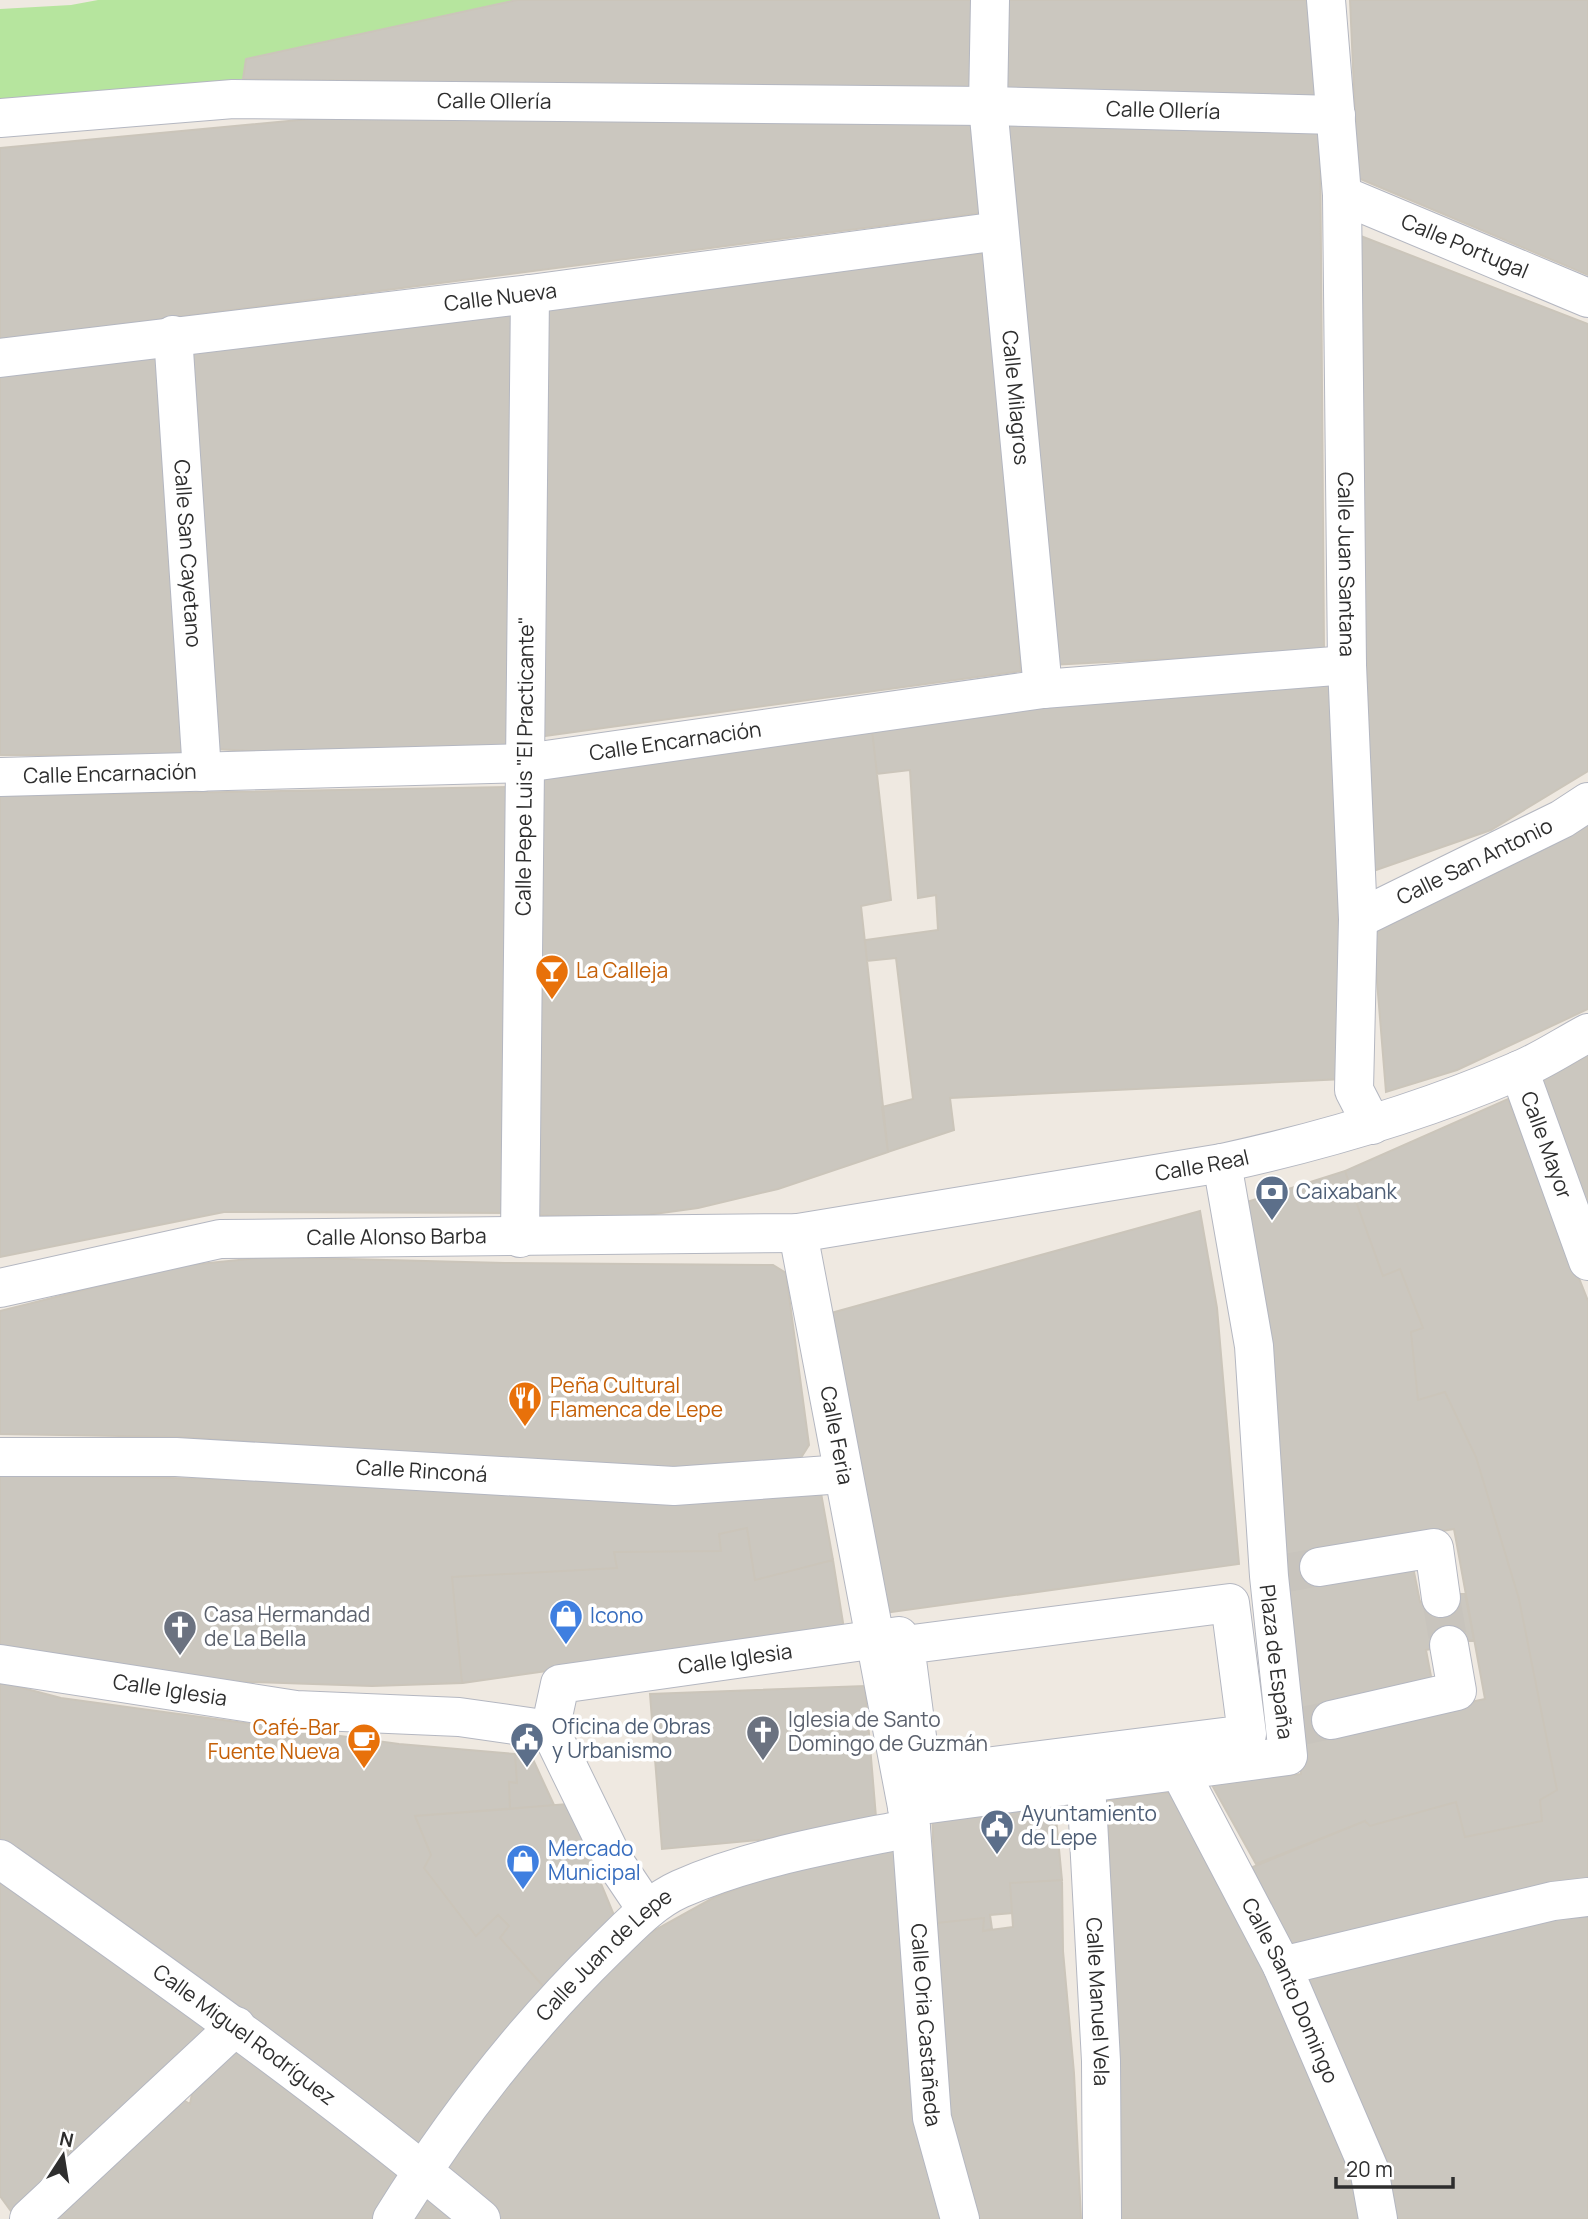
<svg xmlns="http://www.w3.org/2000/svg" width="1588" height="2219" viewBox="0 0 1588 2219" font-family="Manrope,sans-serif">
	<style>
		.green { fill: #b6e59e }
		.building { fill: #cbc7bf; stroke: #cbc5ba; stroke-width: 2 }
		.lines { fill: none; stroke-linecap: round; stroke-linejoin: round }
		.minor-tunnel { stroke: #c8c4bd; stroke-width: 38; stroke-dasharray: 38 19; stroke-linecap: butt }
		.minor-casing { stroke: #b4b7c1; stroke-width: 40 }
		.minor { stroke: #fff; stroke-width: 38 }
		.labels { text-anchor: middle; stroke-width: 7; stroke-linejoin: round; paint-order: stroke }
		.street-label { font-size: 21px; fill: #2e2e2e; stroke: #fff }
		.food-label { font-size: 21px; fill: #c56008; stroke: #fff; text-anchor: start }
		.service-label { font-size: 21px; fill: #4e5e75; stroke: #fff; text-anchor: start }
		.worship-label { font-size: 21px; fill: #5b616d; stroke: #fff; text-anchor: start }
		.shop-label { font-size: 21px; fill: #366cbe; stroke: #fff; text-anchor: start }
	</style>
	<rect width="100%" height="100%" fill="#efe9e1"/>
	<!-- green -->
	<path class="green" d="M 98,0 L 517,0 L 247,59 L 243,79 L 0,101 L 0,9 L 71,5 Z"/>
	<!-- building -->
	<path class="building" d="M 517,0 L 976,0 L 974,90 L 243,79 L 246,59 Z
		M 1000,0 L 1307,0 L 1318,97 L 998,89 Z
		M 1350,0 L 1588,0 L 1588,275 L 1358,178 Z
		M 972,116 L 981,213 L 0,340 L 0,148 L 331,117 Z
		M 1002,118 L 1320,124 L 1324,651 L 1050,665 Z
		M 1353,233 L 1588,324 L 1588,771 L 1491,830 L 1373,871 Z
		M 986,253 L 1021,671 L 537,737 L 544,306 Z
		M 521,311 L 510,746 L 324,755 L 215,749 L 189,353 Z
		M 158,356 L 186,755 L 0,755 L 0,375 Z
		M 1331,683 L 1344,1079 L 950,1098 L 954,1130 L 888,1152 L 882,1107 L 913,1099 L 896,958 L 867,961 L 865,940 L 938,930 L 936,895 L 918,898 L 910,770 L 877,774 L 872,730 L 1082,699 Z
		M 872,730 L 891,900 L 861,906 L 888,1152 L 778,1189 L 698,1208 L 632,1217 L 532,1215 L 535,779 Z
		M 508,787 L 506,1213 L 224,1212 L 0,1257 L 0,796 Z
		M 1588,819 L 1588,1009 L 1457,1070 L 1386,1092 L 1373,932 Z
		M 1588,1055 L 1588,1212 L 1540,1082 Z
		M 1508,1099 L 1588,1301 L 1588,1887 L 1287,1954 L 1243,1871 L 1365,1821 L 1370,1826 L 1456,1802 L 1465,1837 L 1542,1821 L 1540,1800 L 1557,1790 L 1519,1599 L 1476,1457 L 1445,1392 L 1418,1400 L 1411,1332 L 1423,1328 L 1400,1269 L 1383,1276 L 1345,1171 Z
		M 1345,1171 L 1383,1276 L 1400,1269 L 1423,1328 L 1411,1332 L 1418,1400 L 1445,1392 L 1476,1457 L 1519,1599 L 1557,1790 L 1540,1800 L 1542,1821 L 1465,1837 L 1456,1802 L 1370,1826 L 1365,1821 L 1256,1864 L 1211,1783 L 1301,1774 L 1298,1738 L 1485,1699 L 1454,1529 L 1285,1558 L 1247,1202 Z
		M 1200,1211 L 1217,1308 L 1239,1564 L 885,1613 L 831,1313 Z
		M 268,1257 L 505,1263 L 773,1265 L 786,1273 L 809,1445 L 797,1464 L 701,1471 L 179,1437 L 0,1434 L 0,1311 L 179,1266 Z
		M 0,1474 L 821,1493 L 833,1560 L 755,1580 L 747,1528 L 719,1534 L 721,1551 L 614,1552 L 617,1568 L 452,1577 L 462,1683 L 372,1686 L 222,1681 L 0,1646 Z
		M 747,1528 L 755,1580 L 833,1560 L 844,1629 L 462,1683 L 452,1577 L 617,1568 L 614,1552 L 721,1551 L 719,1534 Z
		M 1318,1552 L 1412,1562 L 1420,1602 L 1465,1593 L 1474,1640 L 1426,1650 L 1433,1687 L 1332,1731 L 1298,1738 L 1285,1558 Z
		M 0,1682 L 61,1698 L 399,1744 L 515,1754 L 517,1783 L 509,1782 L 510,1809 L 415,1816 L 431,1855 L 424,1868 L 476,1936 L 498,1915 L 509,1926 L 500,1938 L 544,1987 L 415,2153 L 0,1845 Z
		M 865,1686 L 877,1829 L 662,1849 L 650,1694 Z
		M 515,1754 L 531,1755 L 554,1805 L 510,1809 L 509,1782 L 517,1783 Z
		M 1172,1792 L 1331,2095 L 1362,2219 L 1117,2219 L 1108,1800 Z
		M 1054,1797 L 1062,1880 L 1010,1883 L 1012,1913 L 990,1915 L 992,1929 L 983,1931 L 984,1918 L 936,1923 L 932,1810 Z
		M 568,1804 L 616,1920 L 544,1987 L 500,1938 L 509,1926 L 498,1915 L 476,1936 L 424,1868 L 431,1855 L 415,1816 Z
		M 898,1849 L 945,2219 L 497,2219 L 438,2170 L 580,1992 L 646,1935 L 713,1898 L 785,1870 Z
		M 0,1880 L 212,2031 L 16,2218 L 0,2196 Z
		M 1062,1880 L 1063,1951 L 1074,2073 L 1081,2219 L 972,2219 L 942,2101 L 936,1923 L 984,1918 L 983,1931 L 1013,1927 L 1010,1883 Z
		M 1588,1912 L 1588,2219 L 1394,2219 L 1385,2155 L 1299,1971 Z
		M 230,2043 L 407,2172 L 377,2219 L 44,2219 L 175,2095 L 190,2104 L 196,2074 Z
		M 422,2189 L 458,2219 L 405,2219 Z"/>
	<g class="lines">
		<!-- minor-tunnel -->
		<path class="minor-tunnel" d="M 1286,1573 L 1319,1567
			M 1441,1598 L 1449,1645
			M 1297,1727 L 1331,1720"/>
		<!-- minor casing -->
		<g class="minor-casing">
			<g id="minor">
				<path id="s1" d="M 990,0 L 988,106 L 1043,689"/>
				<path id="s2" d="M 1326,0 L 1342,195 L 1347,665 L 1358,919 L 1354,1090 L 1372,1125"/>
				<path id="s3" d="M 0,118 L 233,99 L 988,106 L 1336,115"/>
				<path id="s4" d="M 1342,195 L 1588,298"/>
				<path id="s5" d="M 173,335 L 202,772"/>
				<path id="s6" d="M 0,358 L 530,294 L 999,231"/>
				<path id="s7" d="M 0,777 L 525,763 L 1043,689 L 1347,665"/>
				<path id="s8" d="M 1358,919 L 1562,819 L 1588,802"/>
				<path id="s9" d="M 1519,1070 L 1588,1261"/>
				<path id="s10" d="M 798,1233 L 911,1828 L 932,2118 L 960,2219"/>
				<path id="s11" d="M 520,1238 L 530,294"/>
				<path id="s12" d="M 0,1288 L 220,1239 L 798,1233 L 1222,1163 C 1323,1141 1422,1112 1517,1071 C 1542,1061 1565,1045 1588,1033"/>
				<path id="s13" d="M 0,1457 L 176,1457 L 674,1486 L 843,1474"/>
				<path d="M 1319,1567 L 1434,1548 L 1441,1598"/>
				<path d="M 1230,1603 L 1247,1734 L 922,1775 L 905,1645 Z"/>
				<path id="s14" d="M 0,1664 L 296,1710 L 459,1717 L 550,1730 L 614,1861 L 647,1910"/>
				<path d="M 1331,1720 L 1457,1691 L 1449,1645"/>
				<path id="s15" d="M 550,1730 L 560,1684 L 899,1636"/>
				<path id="s16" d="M 1180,1772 L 1282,1966 L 1369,2169 L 1378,2219"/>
				<path id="s17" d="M 1086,1783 L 1101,2061 L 1102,2219"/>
				<path d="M 907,1807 L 1288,1756 L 1269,1576 L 1254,1346 L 1222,1163"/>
				<path id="s18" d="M 0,1859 C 164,1975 327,2090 481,2219"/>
				<path d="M 1282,1966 L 1553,1901 L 1588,1897"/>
				<path d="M 29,2219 L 236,2026"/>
				<path id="s19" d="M 392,2219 C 452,2122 525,2028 606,1949 C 629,1927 651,1902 680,1889 C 753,1857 833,1844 911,1828"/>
			</g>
		</g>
		<!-- minor -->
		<use href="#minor" class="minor"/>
	</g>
	<!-- icons -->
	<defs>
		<g id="bar-pin" transform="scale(1.75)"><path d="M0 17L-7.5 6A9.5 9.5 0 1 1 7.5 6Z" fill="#e8710a" stroke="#fff"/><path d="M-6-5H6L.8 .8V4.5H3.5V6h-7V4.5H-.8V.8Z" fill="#fff"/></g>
		<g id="bank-pin" transform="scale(1.75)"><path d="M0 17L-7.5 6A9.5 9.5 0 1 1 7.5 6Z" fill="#5c6f8a" stroke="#fff"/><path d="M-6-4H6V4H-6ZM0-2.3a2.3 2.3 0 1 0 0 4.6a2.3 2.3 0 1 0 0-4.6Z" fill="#fff"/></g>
		<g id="restaurant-pin" transform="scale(1.75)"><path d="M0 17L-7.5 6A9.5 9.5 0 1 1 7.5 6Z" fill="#e8710a" stroke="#fff"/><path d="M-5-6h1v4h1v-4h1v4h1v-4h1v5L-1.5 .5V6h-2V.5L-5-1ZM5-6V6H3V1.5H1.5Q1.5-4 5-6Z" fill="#fff"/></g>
		<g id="shop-pin" transform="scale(1.75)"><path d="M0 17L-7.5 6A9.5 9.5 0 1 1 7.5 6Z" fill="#3f7fe0" stroke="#fff"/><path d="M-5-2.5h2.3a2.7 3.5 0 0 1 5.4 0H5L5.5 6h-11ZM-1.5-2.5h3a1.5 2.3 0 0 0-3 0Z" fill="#fff"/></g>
		<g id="church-pin" transform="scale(1.75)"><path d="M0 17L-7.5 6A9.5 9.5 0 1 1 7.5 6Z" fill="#6b7280" stroke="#fff"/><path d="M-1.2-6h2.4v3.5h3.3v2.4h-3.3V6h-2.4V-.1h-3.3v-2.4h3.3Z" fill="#fff"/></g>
		<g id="civic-pin" transform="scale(1.75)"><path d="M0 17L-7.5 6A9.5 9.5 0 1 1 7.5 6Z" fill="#5c6f8a" stroke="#fff"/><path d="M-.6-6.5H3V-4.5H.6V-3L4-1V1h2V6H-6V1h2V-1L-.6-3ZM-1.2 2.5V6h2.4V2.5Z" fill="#fff"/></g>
		<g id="cafe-pin" transform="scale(1.75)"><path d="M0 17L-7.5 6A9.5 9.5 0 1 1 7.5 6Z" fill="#e8710a" stroke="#fff"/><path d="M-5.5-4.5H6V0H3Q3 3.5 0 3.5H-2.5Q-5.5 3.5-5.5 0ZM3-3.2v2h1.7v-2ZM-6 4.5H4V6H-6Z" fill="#fff"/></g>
	</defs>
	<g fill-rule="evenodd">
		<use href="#bar-pin" x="552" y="971"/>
		<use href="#bank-pin" x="1272" y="1192"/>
		<use href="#restaurant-pin" x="525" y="1398"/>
		<use href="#shop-pin" x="566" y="1616"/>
		<use href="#church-pin" x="180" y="1627"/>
		<use href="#church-pin" x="763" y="1732"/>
		<use href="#civic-pin" x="527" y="1739"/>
		<use href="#cafe-pin" x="364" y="1740"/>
		<use href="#civic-pin" x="997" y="1826"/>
		<use href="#shop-pin" x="523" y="1861"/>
	</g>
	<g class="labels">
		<!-- street labels -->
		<g class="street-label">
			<text dy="7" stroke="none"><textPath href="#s3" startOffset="495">Calle Ollería</textPath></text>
			<text dy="7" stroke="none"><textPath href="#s3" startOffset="1164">Calle Ollería</textPath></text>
			<text dy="7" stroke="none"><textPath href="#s4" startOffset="133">Calle Portugal</textPath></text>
			<text dy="7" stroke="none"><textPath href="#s6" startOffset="504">Calle Nueva</textPath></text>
			<text dy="7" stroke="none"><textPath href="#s1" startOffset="399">Calle Milagros</textPath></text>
			<text dy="7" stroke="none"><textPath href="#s5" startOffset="219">Calle San Cayetano</textPath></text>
			<text dy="7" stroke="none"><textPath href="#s2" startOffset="565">Calle Juan Santana</textPath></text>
			<text dy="7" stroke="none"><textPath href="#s7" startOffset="677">Calle Encarnación</textPath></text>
			<text dy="7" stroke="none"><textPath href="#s11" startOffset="472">Calle Pepe Luis "El Practicante"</textPath></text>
			<text dy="7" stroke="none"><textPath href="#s7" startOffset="110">Calle Encarnación</textPath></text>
			<text dy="7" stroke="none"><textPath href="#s8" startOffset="130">Calle San Antonio</textPath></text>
			<text dy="7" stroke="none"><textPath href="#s9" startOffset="80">Calle Mayor</textPath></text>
			<text dy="7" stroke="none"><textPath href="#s12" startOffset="1213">Calle Real</textPath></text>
			<text dy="7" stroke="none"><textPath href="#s12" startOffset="402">Calle Alonso Barba</textPath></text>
			<text dy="7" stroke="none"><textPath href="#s10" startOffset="206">Calle Feria</textPath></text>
			<text dy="7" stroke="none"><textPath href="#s13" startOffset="422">Calle Rinconá</textPath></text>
			<text dy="7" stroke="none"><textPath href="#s15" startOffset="224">Calle Iglesia</textPath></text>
			<text transform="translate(1276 1662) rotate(83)" y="7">Plaza de España</text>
			<text dy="7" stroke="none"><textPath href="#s14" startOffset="172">Calle Iglesia</textPath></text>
			<text dy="7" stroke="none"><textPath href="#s19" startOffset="340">Calle Juan de Lepe</textPath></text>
			<text dy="7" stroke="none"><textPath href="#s16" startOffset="245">Calle Santo Domingo</textPath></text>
			<text dy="7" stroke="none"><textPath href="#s17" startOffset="219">Calle Manuel Vela</textPath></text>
			<text dy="7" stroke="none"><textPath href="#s10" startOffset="803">Calle Oria Castañeda</textPath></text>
			<text dy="7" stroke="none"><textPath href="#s18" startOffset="301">Calle Miguel Rodríguez</textPath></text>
		</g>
		<!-- food labels -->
		<g class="food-label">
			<text x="576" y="978">La Calleja</text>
			<text x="550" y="1393">Peña Cultural<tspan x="550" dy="24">Flamenca de Lepe</tspan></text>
			<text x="340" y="1735" text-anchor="end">Café-Bar<tspan x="340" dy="24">Fuente Nueva</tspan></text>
		</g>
		<!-- service labels -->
		<g class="service-label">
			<text x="1296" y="1199">Caixabank</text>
			<text x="552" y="1734">Oficina de Obras<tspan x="552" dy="24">y Urbanismo</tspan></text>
			<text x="1021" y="1821">Ayuntamiento<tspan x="1021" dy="24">de Lepe</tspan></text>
		</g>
		<!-- worship labels -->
		<g class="worship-label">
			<text x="204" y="1622">Casa Hermandad<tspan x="204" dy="24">de La Bella</tspan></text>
			<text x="788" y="1727">Iglesia de Santo<tspan x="788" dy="24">Domingo de Guzmán</tspan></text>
		</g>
		<!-- shop labels -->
		<g class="shop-label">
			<text x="590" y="1623">Icono</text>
			<text x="548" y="1856">Mercado<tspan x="548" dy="24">Municipal</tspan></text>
		</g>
	</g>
	<!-- north arrow -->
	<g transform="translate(63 2156) rotate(12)" stroke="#ffffff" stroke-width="5" paint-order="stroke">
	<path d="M0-5L12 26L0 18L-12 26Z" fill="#2e2e2e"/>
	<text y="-10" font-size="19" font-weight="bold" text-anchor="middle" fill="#2e2e2e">N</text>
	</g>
	<!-- scale -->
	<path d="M1336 2177v10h117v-10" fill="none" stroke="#2e2e2e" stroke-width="3.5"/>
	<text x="1346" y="2177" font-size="21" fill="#2e2e2e" stroke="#ffffff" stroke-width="5" paint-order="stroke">20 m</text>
</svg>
